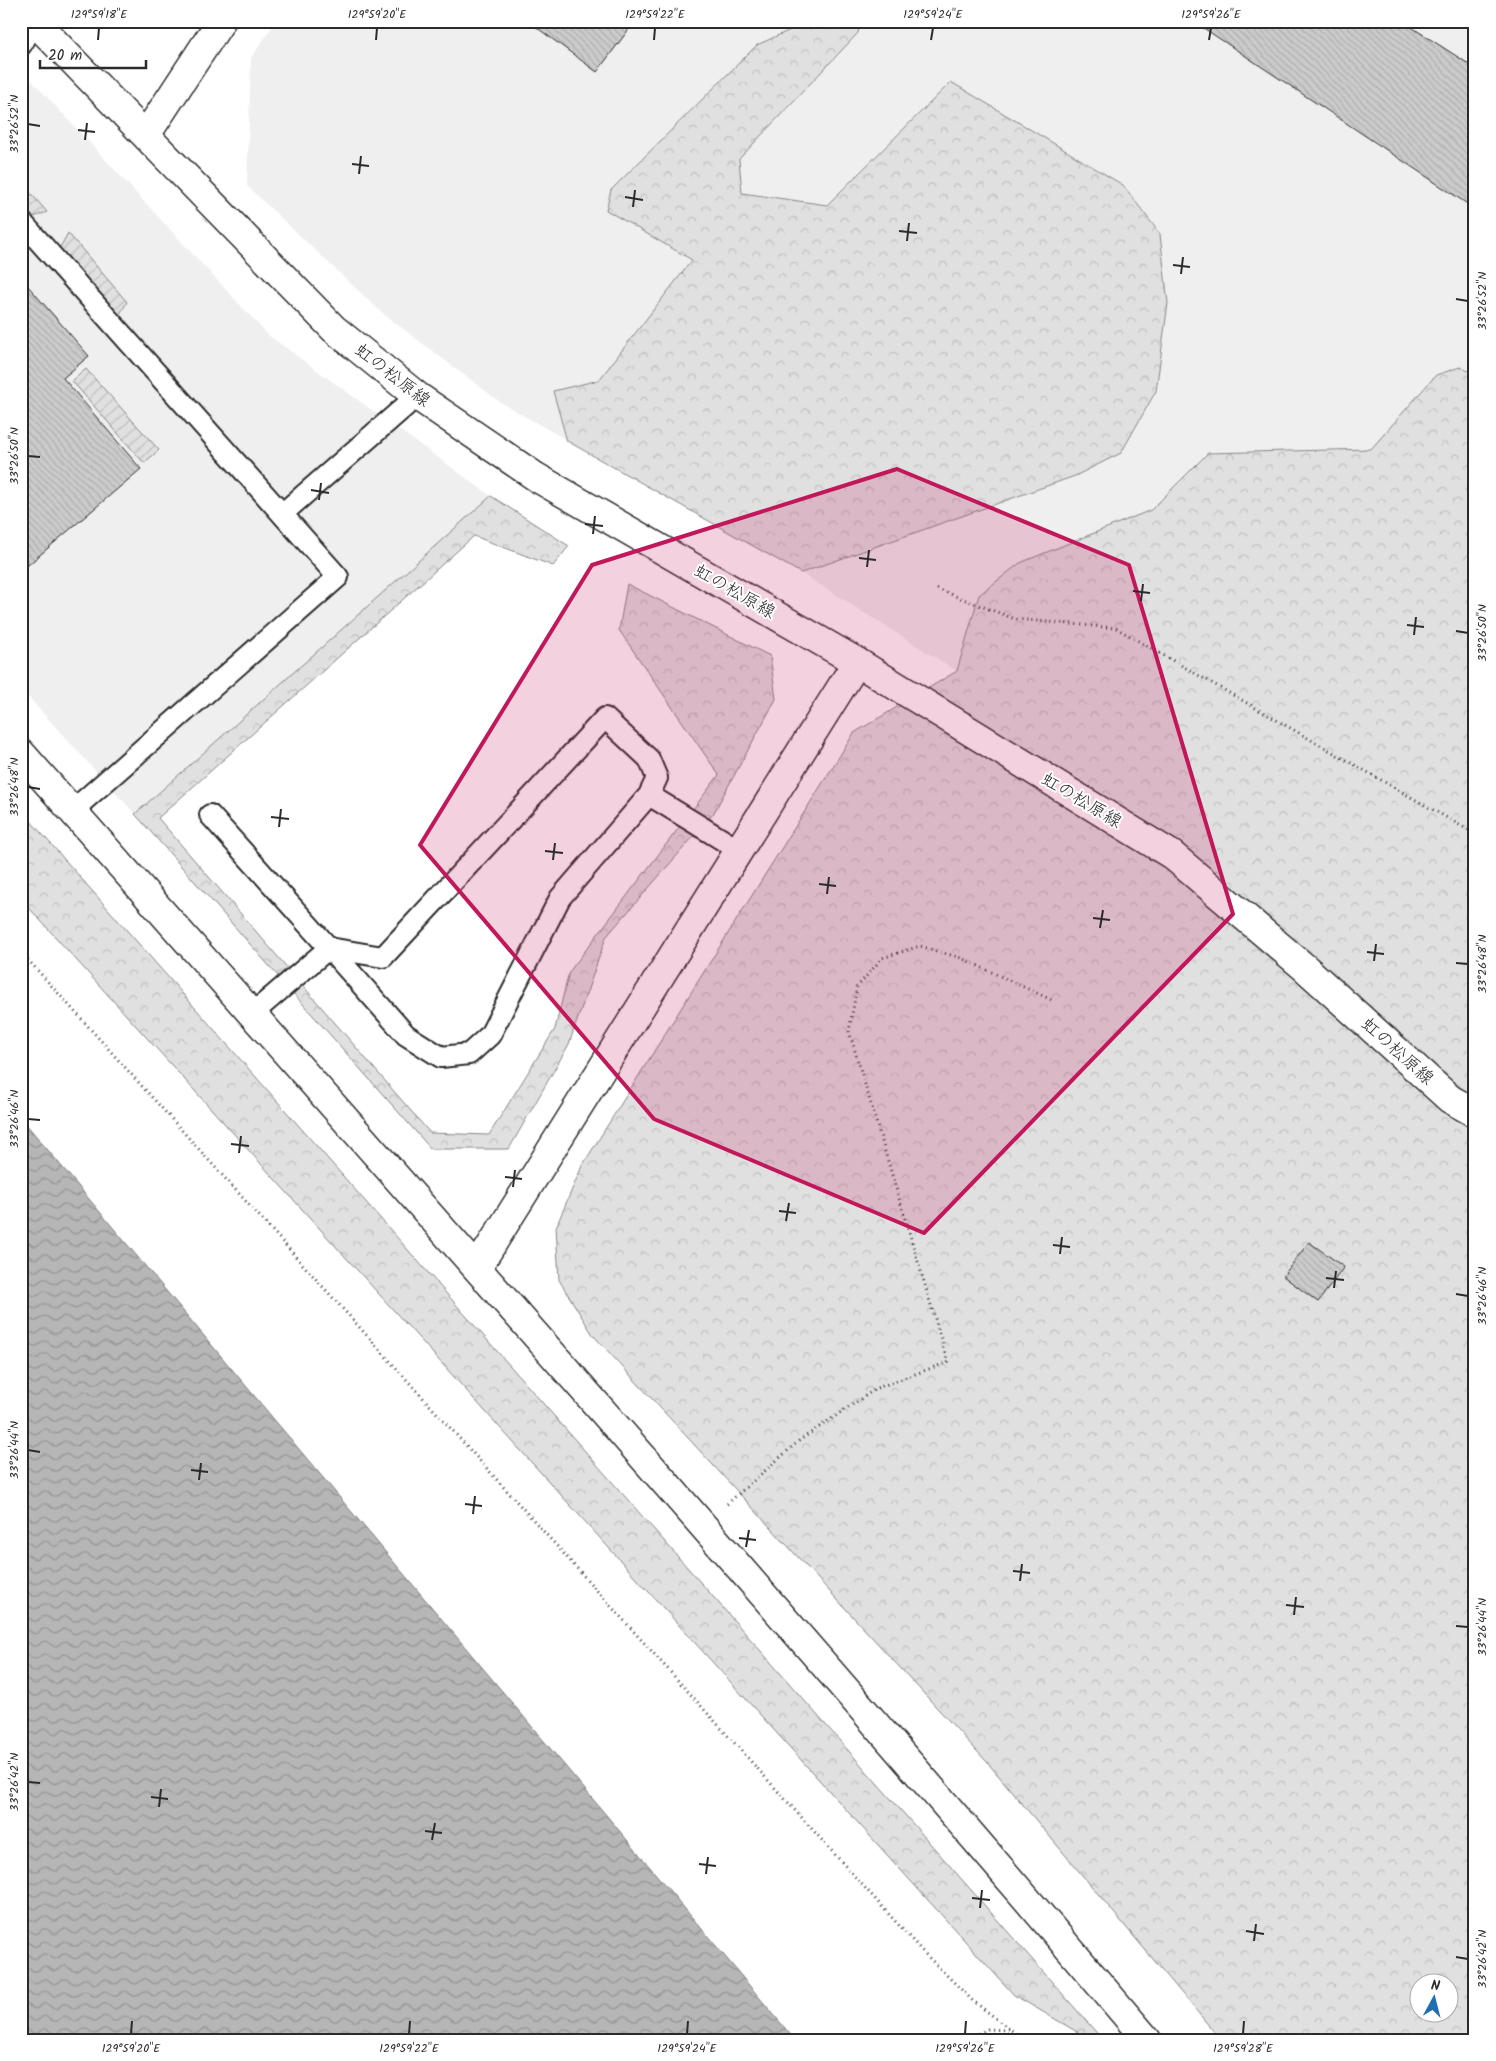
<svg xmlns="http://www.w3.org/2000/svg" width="1496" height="2061" viewBox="0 0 1496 2061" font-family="Kalam,'Klee One',sans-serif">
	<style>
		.built { fill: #efefef }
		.forest { fill: url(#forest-crowns); stroke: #868686; fill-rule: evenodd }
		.garden { fill: url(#garden-furrows); stroke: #868686 }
		.water { fill: url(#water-waves); stroke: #7e7e7e }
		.building { fill: url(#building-back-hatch); stroke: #2b2b2b }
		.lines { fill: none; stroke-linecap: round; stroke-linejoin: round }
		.service-casing { stroke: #2b2b2b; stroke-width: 24 }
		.tertiary-casing { stroke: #2b2b2b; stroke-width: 31 }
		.secondary-casing { stroke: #2b2b2b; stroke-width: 31 }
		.path { stroke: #2b2b2b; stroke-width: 3; stroke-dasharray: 1 4; stroke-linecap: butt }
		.service { stroke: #fff; stroke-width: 20 }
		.tertiary { stroke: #fff; stroke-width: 28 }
		.secondary { stroke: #fff; stroke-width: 28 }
		.marked { fill: #c2185b; fill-opacity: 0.2; stroke: #c2185b; stroke-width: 4; stroke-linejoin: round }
		.ticks { fill: none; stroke: #2b2b2b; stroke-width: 2 }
		.labels { text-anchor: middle; stroke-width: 4; stroke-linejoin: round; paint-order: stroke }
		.street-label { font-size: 18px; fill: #2b2b2b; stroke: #fff }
		.neatline { fill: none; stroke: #2b2b2b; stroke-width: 2 }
		.ticks-label { font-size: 12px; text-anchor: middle; fill: #2b2b2b }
	</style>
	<defs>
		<pattern id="forest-crowns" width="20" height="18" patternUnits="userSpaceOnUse" patternTransform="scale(1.25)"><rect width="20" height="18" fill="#e0e0e0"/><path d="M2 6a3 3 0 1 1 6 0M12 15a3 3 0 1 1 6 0" fill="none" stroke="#c0c0c0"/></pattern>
		<pattern id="garden-furrows" width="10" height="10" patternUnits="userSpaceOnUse" patternTransform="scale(1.25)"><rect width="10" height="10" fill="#e0e0e0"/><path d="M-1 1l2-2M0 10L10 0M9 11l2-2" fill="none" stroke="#c0c0c0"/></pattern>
		<pattern id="water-waves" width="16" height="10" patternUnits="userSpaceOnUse" patternTransform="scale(1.25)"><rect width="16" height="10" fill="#b6b6b6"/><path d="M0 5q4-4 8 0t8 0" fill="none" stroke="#949494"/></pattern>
		<pattern id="building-back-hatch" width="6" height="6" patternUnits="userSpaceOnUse" patternTransform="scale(1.25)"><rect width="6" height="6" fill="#cbcbcb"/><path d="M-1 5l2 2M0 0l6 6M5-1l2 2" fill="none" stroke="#aeaeae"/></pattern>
	</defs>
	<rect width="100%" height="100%" fill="#fff"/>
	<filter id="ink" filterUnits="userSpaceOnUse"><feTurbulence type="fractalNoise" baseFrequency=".02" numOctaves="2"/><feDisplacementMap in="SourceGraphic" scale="10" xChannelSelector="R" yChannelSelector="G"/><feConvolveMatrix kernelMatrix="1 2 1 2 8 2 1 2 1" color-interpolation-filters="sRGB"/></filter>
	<g filter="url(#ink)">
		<!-- built -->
		<path class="built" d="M 276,21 L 1475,21 L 1475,399 L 1380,459 L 957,671 L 801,573 L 500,402 L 381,312 L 247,186 L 251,58 Z
			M 21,69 L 268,335 L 491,496 L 135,814 L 21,689 Z"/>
		<!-- forest -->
		<path class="forest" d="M 810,21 L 861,21 L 858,33 L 739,159 L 742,193 L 827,205 L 951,82 L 1123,185 L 1160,234 L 1168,303 L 1156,391 L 1121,453 L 1075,476 L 801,573 L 567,441 L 553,391 L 599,380 L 692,260 L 606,210 L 611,190 L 757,45 Z
			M 1460,367 L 1475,374 L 1475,2040 L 1221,2040 L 987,1762 L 593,1335 L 559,1280 L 556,1227 L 582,1166 L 854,733 L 957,671 L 979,595 L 1020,563 L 1151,510 L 1208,453 L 1371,449 L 1436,375 ZM 1418,1984 L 1448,1984 L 1448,2014 L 1418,2014 Z
			M 491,496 L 569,546 L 553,566 L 474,536 L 158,818 L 430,1133 L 489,1135 L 555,1029 L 569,972 L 719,775 L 619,630 L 627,584 L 770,656 L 776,699 L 713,814 L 606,937 L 569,1044 L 509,1149 L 431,1149 L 135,814 Z
			M 21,810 L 1103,2040 L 1091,2040 L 1014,1995 L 21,899 Z"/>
		<!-- garden -->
		<path class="garden" d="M 21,182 L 47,212 L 31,218 L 21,206 Z
			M 68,233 L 127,302 L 118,317 L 58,251 Z
			M 86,369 L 159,450 L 144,463 L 72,381 Z"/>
		<!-- water -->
		<path class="water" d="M 21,1118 L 795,2040 L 21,2040 Z"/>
		<!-- building -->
		<path class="building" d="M 528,21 L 635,21 L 597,72 Z
			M 1193,21 L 1402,21 L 1475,68 L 1475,209 Z
			M 21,278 L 89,356 L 63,378 L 141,469 L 21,571 Z
			M 1309,1242 L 1344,1267 L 1318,1302 L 1283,1276 Z"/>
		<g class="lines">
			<!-- service casing -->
			<g class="service-casing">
				<path id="service" d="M 21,45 L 35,22
					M 21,221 L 282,514
					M 649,795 L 739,850
					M 72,811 L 338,577 L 282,514 L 417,396
					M 210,815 L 329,948 L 383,957 L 605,718 L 649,759 L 657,778 L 649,795 L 560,898 L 490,1035 L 469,1054 L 441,1057 L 406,1035 L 329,948 L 252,1014"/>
			</g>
			<!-- tertiary casing -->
			<g class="tertiary-casing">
				<path id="tertiary" d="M 146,135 L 221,21
					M 21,753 C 399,1180 778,1606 1147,2040
					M 477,1268 L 857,662"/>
			</g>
			<!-- secondary casing -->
			<g class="secondary-casing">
				<path id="secondary" d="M 34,21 L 334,329 L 417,396 L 536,477 L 857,662 L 1172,855 L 1304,967 L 1450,1099 L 1475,1113"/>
			</g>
			<!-- path -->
			<path class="path" d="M 937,589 L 1015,619 L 1116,628 L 1470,831 L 1475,836
				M 21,952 L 922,1951 L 972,2000 L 1024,2040
				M 727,1504 L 800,1440 L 877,1388 L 948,1362 L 849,1031 L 857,987 L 882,958 L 920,946 L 961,958 L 1054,1001
				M 972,2040 L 972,2037 L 988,2029 L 1009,2030"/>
			<!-- service -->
			<use href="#service" class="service"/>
			<!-- tertiary -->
			<use href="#tertiary" class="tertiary"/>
			<!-- secondary -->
			<use href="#secondary" class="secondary"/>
		</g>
	</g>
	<!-- marked area -->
	<path class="marked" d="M 897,469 L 1129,565 L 1233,914 L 924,1233 L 654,1119 L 420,845 L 592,565 Z"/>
	<!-- ticks -->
	<path class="ticks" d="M 98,40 L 99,28M 376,40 L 377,28M 654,40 L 655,28M 931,40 L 933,28M 1209,40 L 1211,28M 28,124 L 40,126M 78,130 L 95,132M 85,140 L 87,123M 352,164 L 369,166M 359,174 L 361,156M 625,197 L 643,200M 633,207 L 635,190M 899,231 L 917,233M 907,241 L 909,223M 1173,265 L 1190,267M 1181,274 L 1183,257M 1456,299 L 1468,301M 28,456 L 40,457M 311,490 L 329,493M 319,500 L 321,483M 585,524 L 603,526M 593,534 L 595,516M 859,558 L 876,560M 867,567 L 869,550M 1133,591 L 1150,593M 1141,601 L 1143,584M 1407,625 L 1424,627M 1456,631 L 1468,633M 1414,635 L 1416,617M 28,787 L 40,789M 271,817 L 289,819M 279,827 L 281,809M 545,851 L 563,853M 553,860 L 555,843M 819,884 L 836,886M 827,894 L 829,877M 1093,918 L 1110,920M 1100,928 L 1103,910M 1367,952 L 1384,954M 1374,961 L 1376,944M 1456,963 L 1468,964M 28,1119 L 40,1120M 231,1144 L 249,1146M 239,1153 L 241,1136M 505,1177 L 522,1179M 513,1187 L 515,1170M 779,1211 L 796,1213M 786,1221 L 789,1203M 1053,1245 L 1070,1247M 1060,1254 L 1062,1237M 1326,1278 L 1344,1280M 1334,1288 L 1336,1271M 1456,1294 L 1468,1296M 28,1450 L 40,1452M 191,1470 L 208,1472M 199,1480 L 201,1463M 465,1504 L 482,1506M 473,1514 L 475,1496M 739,1538 L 756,1540M 746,1547 L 749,1530M 1013,1571 L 1030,1573M 1020,1581 L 1022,1564M 1286,1605 L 1304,1607M 1294,1615 L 1296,1597M 1456,1626 L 1468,1627M 28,1782 L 40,1783M 151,1797 L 168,1799M 159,1807 L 161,1789M 425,1831 L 442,1833M 432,1840 L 435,1823M 699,1864 L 716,1866M 706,1874 L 708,1857M 972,1898 L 990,1900M 980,1908 L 982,1890M 1246,1931 L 1264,1934M 1254,1941 L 1256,1924M 1456,1957 L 1468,1959M 131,2034 L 132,2021M 409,2034 L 410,2021M 687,2034 L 688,2021M 965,2034 L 966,2021M 1243,2034 L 1244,2021"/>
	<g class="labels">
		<!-- street labels -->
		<g class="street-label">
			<text transform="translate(393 375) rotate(38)" y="6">虹の松原線</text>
			<text transform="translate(735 591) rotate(30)" y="6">虹の松原線</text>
			<text transform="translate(1082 800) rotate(31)" y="6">虹の松原線</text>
			<text transform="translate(1398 1051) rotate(42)" y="6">虹の松原線</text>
		</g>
	</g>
	<!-- margin -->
	<rect width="1496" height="2061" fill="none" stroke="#fff" stroke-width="55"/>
	<!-- north arrow -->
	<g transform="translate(1434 1998) rotate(7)"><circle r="24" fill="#ffffff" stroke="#aaaaaa"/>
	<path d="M0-4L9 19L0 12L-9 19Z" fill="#1f6fb2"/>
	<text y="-8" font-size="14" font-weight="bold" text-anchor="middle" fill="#2b2b2b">N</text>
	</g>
	<!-- scale -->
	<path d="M40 60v8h106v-8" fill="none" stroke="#2b2b2b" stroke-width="2.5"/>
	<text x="48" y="60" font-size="15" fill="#2b2b2b" stroke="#ffffff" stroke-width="4" paint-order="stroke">20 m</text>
	<rect x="28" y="28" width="1440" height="2006" class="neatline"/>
	<g class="ticks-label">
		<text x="99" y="18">129°59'18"E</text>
		<text x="377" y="18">129°59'20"E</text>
		<text x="655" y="18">129°59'22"E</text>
		<text x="933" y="18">129°59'24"E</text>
		<text x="1211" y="18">129°59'26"E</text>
		<text transform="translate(14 124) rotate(-90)" y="4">33°26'52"N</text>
		<text transform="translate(1482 301) rotate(-90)" y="4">33°26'52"N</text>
		<text transform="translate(14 456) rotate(-90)" y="4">33°26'50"N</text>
		<text transform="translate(1482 633) rotate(-90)" y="4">33°26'50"N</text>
		<text transform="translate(14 787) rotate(-90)" y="4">33°26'48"N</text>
		<text transform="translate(1482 964) rotate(-90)" y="4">33°26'48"N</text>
		<text transform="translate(14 1119) rotate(-90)" y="4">33°26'46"N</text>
		<text transform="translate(1482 1296) rotate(-90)" y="4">33°26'46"N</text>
		<text transform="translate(14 1450) rotate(-90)" y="4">33°26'44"N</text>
		<text transform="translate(1482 1627) rotate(-90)" y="4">33°26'44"N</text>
		<text transform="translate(14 1782) rotate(-90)" y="4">33°26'42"N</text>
		<text transform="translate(1482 1959) rotate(-90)" y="4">33°26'42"N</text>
		<text x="131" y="2052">129°59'20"E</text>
		<text x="409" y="2052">129°59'22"E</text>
		<text x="687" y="2052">129°59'24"E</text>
		<text x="965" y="2052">129°59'26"E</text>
		<text x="1243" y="2052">129°59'28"E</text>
	</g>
</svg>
